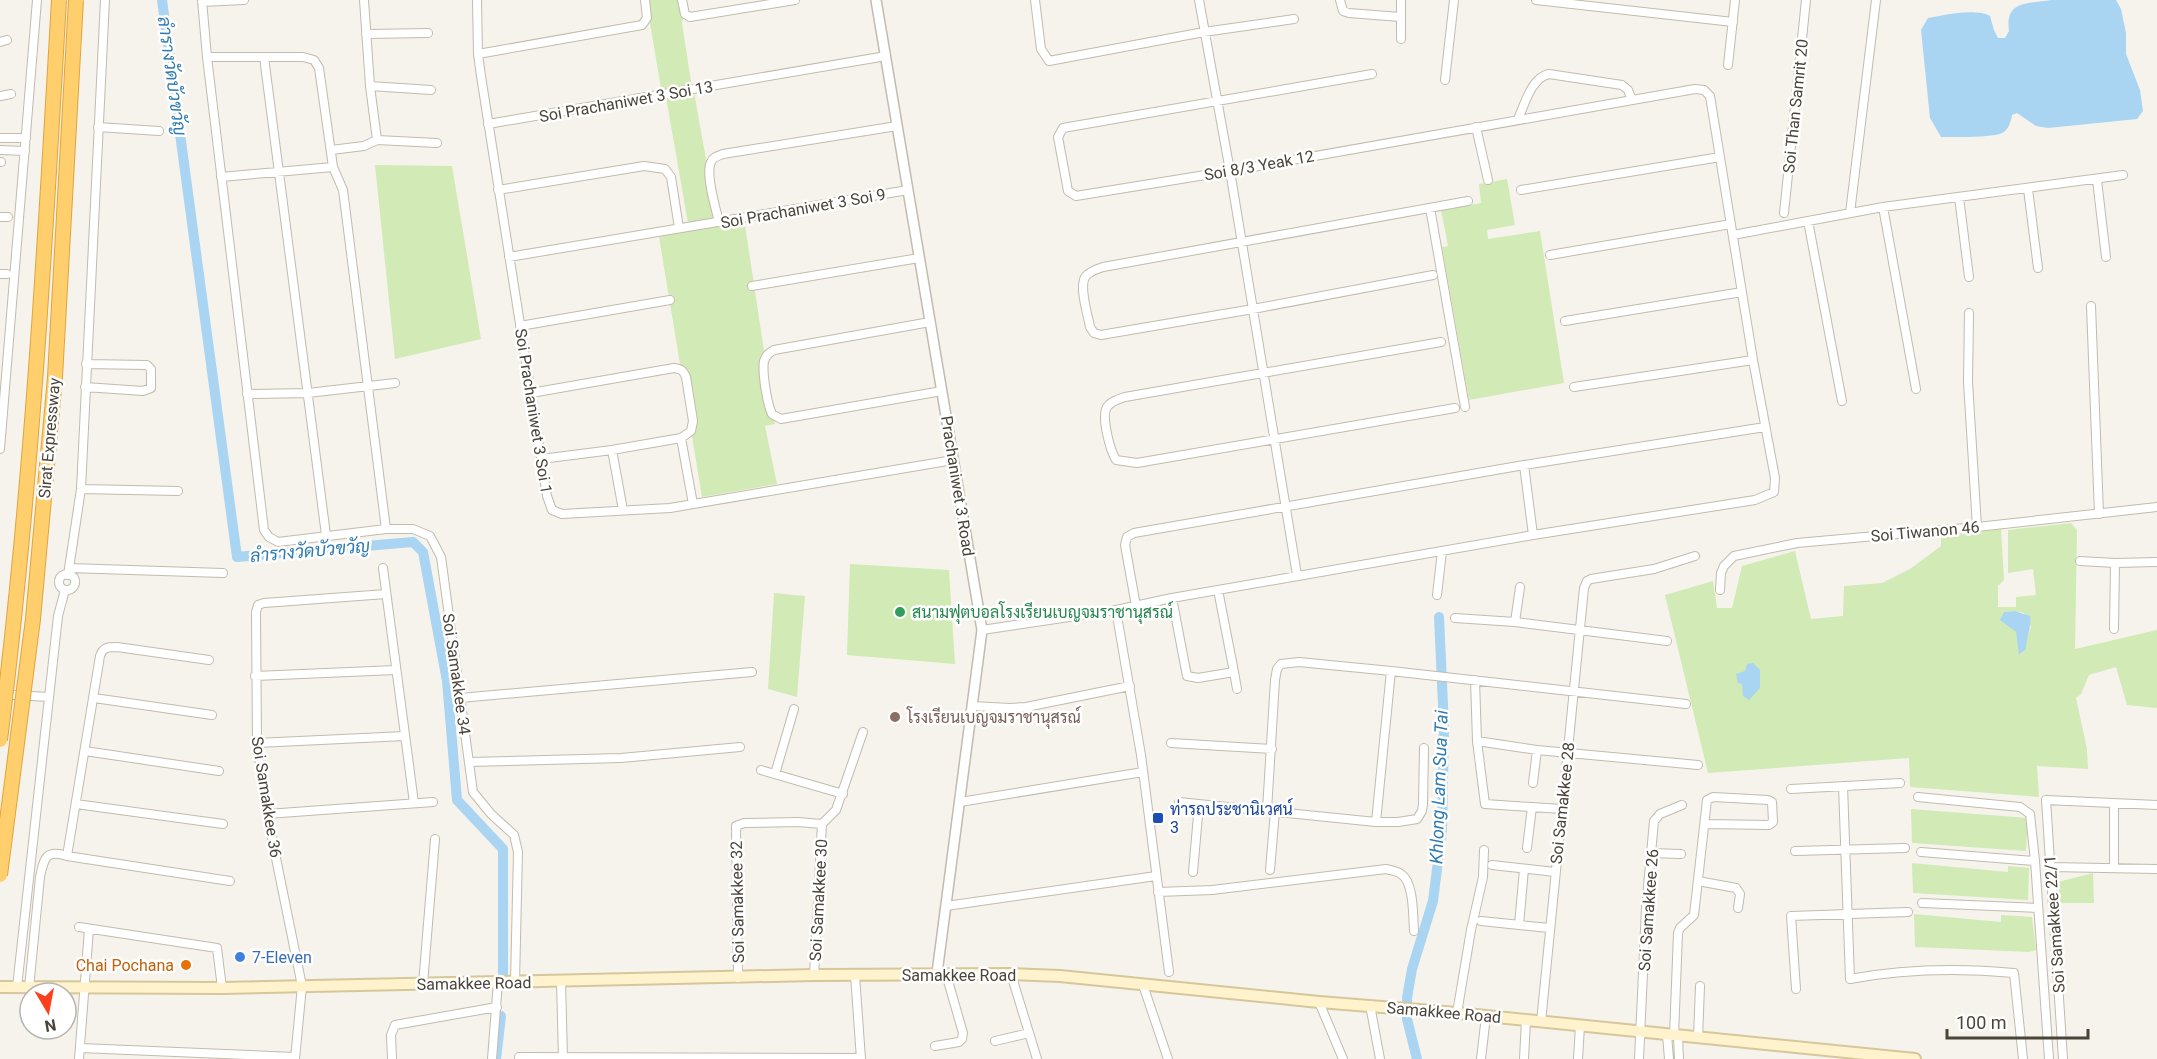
<svg xmlns="http://www.w3.org/2000/svg" width="2157" height="1059" viewBox="0 0 2157 1059" font-family="Roboto,Sarabun,sans-serif">
	<style>
		.green { fill: #d2eab5; fill-rule: evenodd }
		.water { fill: #a9d4f2 }
		.lines { fill: none; stroke-linecap: round; stroke-linejoin: round }
		.canal { stroke: #a9d4f2; stroke-width: 10 }
		.minor-casing { stroke: #c2bbae; stroke-width: 10 }
		.tertiary-casing { stroke: #c2bbae; stroke-width: 12 }
		.secondary-casing { stroke: #d6c79b; stroke-width: 14 }
		.minor { stroke: #fff; stroke-width: 8 }
		.tertiary { stroke: #fff; stroke-width: 9 }
		.secondary { stroke: #fff3cd; stroke-width: 10 }
		.motorway-bridge-casing { stroke: #e0a43c; stroke-width: 16; stroke-linecap: butt }
		.motorway-bridge { stroke: #ffcf6e; stroke-width: 14 }
		.leisure-dot { fill: #2e9e5b; stroke: #fff; stroke-width: 2 }
		.education-dot { fill: #8d6e63; stroke: #fff; stroke-width: 2 }
		.transit-dot { fill: #1a4fb4; stroke: #fff; stroke-width: 2 }
		.shop-dot { fill: #3f7fe0; stroke: #fff; stroke-width: 2 }
		.food-dot { fill: #e8710a; stroke: #fff; stroke-width: 2 }
		.labels { text-anchor: middle; stroke-width: 5; stroke-linejoin: round; paint-order: stroke }
		.street-label { font-size: 16px; fill: #4b4439; stroke: #fff }
		.leisure-label { font-size: 16px; fill: #27864d; stroke: #fff; text-anchor: start }
		.education-label { font-size: 16px; fill: #785e54; stroke: #fff; text-anchor: start }
		.transit-label { font-size: 16px; fill: #164399; stroke: #fff; text-anchor: start }
		.shop-label { font-size: 16px; fill: #366cbe; stroke: #fff; text-anchor: start }
		.food-label { font-size: 16px; fill: #c56008; stroke: #fff; text-anchor: end }
		.water-label { font-size: 18px; font-style: italic; fill: #2e7ab2; stroke: #fff }
	</style>
	<rect width="100%" height="100%" fill="#f6f3ec"/>
	<!-- green -->
	<path class="green" d="M 646,0 L 680,0 L 683,19 L 682,23 L 692,88 L 662,94 Z
		M 694,92 L 718,226 L 745,225 L 775,424 L 765,426 L 777,484 L 702,497 L 659,237 L 689,229 L 666,97 Z
		M 375,165 L 452,166 L 481,339 L 395,359 Z
		M 1507,179 L 1515,225 L 1487,230 L 1488,239 L 1540,231 L 1564,383 L 1469,400 L 1442,247 L 1448,246 L 1441,210 L 1481,203 L 1479,184 Z
		M 2071,523 L 2077,530 L 2075,649 L 2157,630 L 2157,708 L 2127,705 L 2116,667 L 2089,675 L 2081,694 L 2076,698 L 2087,749 L 2088,769 L 2037,766 L 2039,797 L 1910,787 L 1909,758 L 1708,773 L 1665,595 L 1713,581 L 1717,608 L 1732,608 L 1742,566 L 1795,551 L 1811,619 L 1843,616 L 1844,586 L 1882,583 L 1910,569 L 1941,546 L 1941,537 L 2001,529 L 2004,580 L 1998,586 L 1998,607 L 2016,607 L 2016,597 L 2036,595 L 2033,569 L 2008,573 L 2008,530 ZM 2015,611 L 2024,613 L 2031,627 L 2026,641 L 2026,648 L 2020,655 L 2016,632 L 2004,612 Z
		M 850,564 L 949,570 L 955,664 L 847,655 Z
		M 774,593 L 805,596 L 797,697 L 768,689 Z
		M 1911,809 L 2028,818 L 2026,851 L 1912,843 Z
		M 1912,863 L 2008,872 L 2008,866 L 2029,868 L 2028,900 L 1913,893 Z
		M 2093,873 L 2094,903 L 2060,903 L 2058,882 Z
		M 1914,914 L 2001,922 L 2001,915 L 2032,917 L 2036,950 L 2029,952 L 1915,947 Z"/>
	<!-- water -->
	<path class="water" d="M 2052,0 L 2116,0 L 2121,9 L 2126,33 L 2126,54 L 2140,90 L 2143,111 L 2137,119 L 2048,128 L 2036,126 L 2017,113 L 2012,115 C 2011,121 2009,128 2004,132 C 1995,138 1954,137 1941,137 L 1930,118 L 1921,30 L 1928,18 C 1945,15 1976,8 1990,16 L 1994,30 L 1998,38 L 2005,38 L 2009,31 C 2005,0 2027,4 2052,0 Z
		M 2015,611 L 2030,616 C 2032,628 2026,637 2026,649 L 2019,655 L 2016,632 L 2000,620 L 2004,612 Z
		M 1753,663 L 1760,670 L 1760,688 L 1749,700 L 1743,696 L 1742,684 L 1738,683 L 1736,674 L 1745,671 L 1747,664 Z"/>
	<g class="lines">
		<!-- canal -->
		<path class="canal" d="M 162,0 L 237,557 L 413,542 L 423,552 L 447,681 L 457,800 L 503,849 L 503,976
			M 496,1059 L 501,1016
			M 1417,1059 L 1407,1019 L 1407,998 L 1412,969 L 1433,901 L 1442,829 L 1444,727 L 1439,617"/>
		<!-- minor casing -->
		<g class="minor-casing">
			<path id="minor" d="M 202,0 L 207,57 L 264,530 L 269,537 L 278,542 L 386,529 L 413,529 L 430,536 L 441,557 L 473,792 L 491,814 L 514,835 L 518,852 L 515,982
				M 477,0 L 478,54 L 481,76 L 547,496 L 552,510 L 562,514 L 670,508 L 953,460
				M 682,0 L 685,14 L 690,17 L 795,0
				M 1035,0 L 1041,49 L 1049,61 L 1204,32 L 1294,19
				M 1199,0 L 1230,171 L 1297,575
				M 1340,0 L 1343,11 L 1349,13 L 1400,17
				M 1536,0 L 1733,22
				M 202,2 L 244,0
				M 366,34 L 428,33
				M 1401,39 L 1401,0
				M 0,42 L 7,40
				M 478,54 L 642,25 L 647,18 L 645,0
				M 207,57 L 303,57 L 314,60 L 319,68 L 333,167 L 343,190 L 386,529
				M 264,57 L 326,535
				M 1728,65 L 1735,0
				M 1445,80 L 1454,0
				M 370,86 L 431,90
				M 0,96 L 11,94
				M 1518,119 C 1525,104 1531,78 1549,74 L 1622,85 L 1628,90 L 1632,100
				M 488,124 L 886,56
				M 98,127 L 159,131
				M 1476,127 L 1488,180
				M 0,138 L 26,138
				M 377,140 L 437,143
				M 0,150 L 25,151
				M 331,150 L 364,146 L 377,140 L 370,86 L 364,0
				M 0,162 L 1,162
				M 221,177 L 333,167
				M 2097,180 L 2106,257
				M 2028,189 L 2038,268
				M 498,190 L 644,166 L 665,169 L 671,177 L 679,228
				M 1521,190 L 1720,157
				M 1959,197 L 1969,277
				M 1883,207 L 1916,389
				M 1430,208 L 1465,407
				M 1784,213 L 1806,0
				M 1850,213 L 1876,0
				M 0,217 L 8,217
				M 1808,221 L 1842,401
				M 719,222 C 716,209 705,174 711,162 C 713,157 718,156 723,154 L 897,126
				M 1733,235 L 1883,207 L 2123,175
				M 1550,255 L 1731,224
				M 509,257 L 908,190
				M 0,274 L 7,274
				M 1433,275 L 1253,309 L 1101,335 L 1094,333 L 1090,327 C 1088,315 1078,285 1086,276 C 1090,271 1097,269 1103,267 L 1468,201
				M 752,286 L 919,258
				M 2091,306 L 2099,514
				M 1969,313 L 1968,382 L 1977,527
				M 1565,321 L 1742,292
				M 930,322 L 774,350 C 769,353 766,355 764,361 C 762,372 767,404 772,414 L 781,419 L 942,391
				M 520,326 L 670,300
				M 1441,342 L 1125,397 C 1119,399 1111,401 1107,407 C 1101,417 1110,450 1116,460 L 1137,463 L 1455,408
				M 85,387 L 143,391 L 151,388 L 151,369 L 147,365 L 86,364
				M 1574,387 L 1753,360
				M 531,393 L 674,368 C 681,369 683,370 686,377 L 693,421 L 691,431 L 681,438 L 612,450 L 541,459
				M 247,394 L 308,393 L 395,383
				M 681,438 L 693,504
				M 0,449 L 37,0
				M 612,450 L 623,510
				M 1524,465 L 1533,535
				M 81,489 L 178,491
				M 2080,561 L 2115,563 L 2157,562
				M 69,568 L 223,573
				M 383,568 L 414,803
				M59 582a8 8 0 1 1 16 0a8 8 0 1 1-16 0Z
				M 68,575 L 81,489 L 105,0
				M 1720,590 L 1721,573 L 1724,566 L 1734,556 L 1797,543 L 1977,527 L 2157,507
				M 1437,595 L 1442,551
				M 1172,598 L 1187,676 L 1198,678 L 1234,672 L 1218,590
				M 1136,606 L 1125,545 L 1127,537 L 1134,533 L 1524,465 L 1765,427
				M 1116,610 L 1141,755 L 1169,972
				M 1455,618 L 1515,622 L 1667,641
				M 1515,622 L 1520,587
				M 2114,629 L 2115,563
				M 982,630 L 1116,610 L 1172,598 L 1533,535 L 1755,500 L 1774,492 L 1775,478 L 1753,360 L 1710,96 L 1704,90 L 1695,89 L 1230,171 L 1076,196 L 1068,191 L 1058,137 L 1063,128 L 1372,74
				M 1234,672 L 1237,689
				M 255,676 L 396,670
				M 1475,680 L 1477,741 L 1485,804 L 1562,809
				M 3,691 L 14,695 L 49,697
				M 94,698 L 212,715
				M 460,698 L 752,672
				M 972,706 L 1010,708 L 1026,707 L 1130,686
				M 1477,741 L 1537,750 L 1698,765
				M 257,743 L 405,736
				M 1171,743 L 1272,749
				M 85,751 L 219,771
				M 469,762 L 621,758 L 740,747
				M 761,770 L 843,794
				M 775,774 L 794,709
				M 1533,783 L 1537,750
				M 1843,786 L 1850,979 C 1904,969 1959,968 2014,973 L 2023,1059
				M 1791,789 L 1900,783
				M 1918,797 L 2020,807 L 2030,814 L 2035,861 L 2049,1059
				M 960,802 L 1143,772
				M 1179,802 L 1376,822 L 1398,822 L 1417,819 L 1422,811 L 1423,804 L 1424,748
				M 76,804 L 223,824
				M 1267,810 L 1275,680 L 1277,669 L 1281,664 L 1299,662 L 1391,671 L 1686,704
				M 267,814 L 433,802
				M 1376,822 L 1391,671
				M 822,824 L 836,810 L 863,732
				M 1527,848 L 1532,807
				M 1795,851 L 1905,848
				M 1921,852 L 2035,861
				M 1651,853 L 1681,854
				M 67,856 L 100,656 C 103,647 108,647 117,647 L 209,660
				M 1492,865 L 1555,872
				M 2050,867 L 2157,869
				M 2114,868 L 2114,803
				M 1270,870 L 1275,811
				M 1193,872 L 1199,804
				M 1698,881 L 1736,888 L 1740,894 L 1738,908
				M 1158,892 L 1212,890 L 1386,869 C 1391,870 1397,871 1401,874 C 1414,882 1413,916 1414,931
				M 1922,903 L 2038,908
				M 946,906 L 1156,876
				M 1481,921 L 1549,928
				M 1519,925 L 1524,869
				M 79,927 L 217,948 L 222,988
				M 1011,974 L 1037,1059
				M 814,975 L 822,824
				M 855,975 L 861,1059
				M 738,978 L 736,826 L 744,823 L 798,822 L 822,824
				M 561,981 L 563,1059
				M 423,984 L 435,839
				M 1143,985 L 1168,1059
				M 17,987 L 58,616 L 65,590
				M 29,988 L 40,877 C 44,858 46,849 67,856 L 230,881
				M 1796,989 L 1791,916 L 1908,912
				M 1319,1002 L 1343,1059
				M 1370,1005 L 1380,1059
				M 1457,1013 L 1471,930 L 1483,877 L 1484,850
				M 1541,1022 L 1584,588 L 1587,581 L 1591,579 L 1654,569 L 1695,556
				M 1667,1035 L 1669,1059
				M 1674,1036 L 1678,933 L 1680,928 L 1694,915 L 1707,800 L 1713,797 L 1768,800 L 1772,802 L 1773,822 L 1769,825 L 1705,824
				M 1678,1036 L 1679,1059
				M 1698,1038 L 1700,986
				M 995,1041 L 1029,1033
				M 935,1046 L 959,1042 L 962,1039 L 963,1033 L 946,974
				M 80,1048 L 295,1057
				M 519,1057 L 861,1058
				M 79,1059 L 89,929
				M 295,1059 L 302,986 L 267,814 L 257,743 L 256,612 L 258,605 L 264,603 L 386,594
				M 392,1059 L 391,1035 L 395,1025 L 497,1007
				M 492,1059 L 498,982
				M 1481,1059 L 1486,1016
				M 1524,1059 L 1526,1020
				M 1578,1059 L 1580,1026
				M 1639,1059 L 1646,908 L 1654,821 L 1660,814 L 1682,805
				M 2063,1059 L 2046,800 L 2157,805"/>
		</g>
		<!-- tertiary casing -->
		<g class="tertiary-casing">
			<path id="tertiary" d="M 876,0 L 982,630 L 937,973"/>
		</g>
		<!-- secondary casing -->
		<g class="secondary-casing">
			<path id="secondary" d="M 0,987 L 222,988 L 814,975 L 1011,974 L 1060,976 L 1319,1002 L 1457,1013 L 1915,1059"/>
		</g>
		<!-- minor -->
		<use href="#minor" class="minor"/>
		<!-- tertiary -->
		<use href="#tertiary" class="tertiary"/>
		<!-- secondary -->
		<use href="#secondary" class="secondary"/>
		<!-- motorway-bridge casing -->
		<g class="motorway-bridge-casing">
			<path id="motorway-bridge" d="M 0,740 C 31,494 45,247 59,0
				M 0,875 L 33,619 L 55,377 L 76,0"/>
		</g>
		<!-- motorway-bridge -->
		<use href="#motorway-bridge" class="motorway-bridge"/>
	</g>
	<!-- markers -->
	<circle class="leisure-dot" cx="900" cy="612" r="6"/>
	<circle class="education-dot" cx="895" cy="717" r="6"/>
	<rect class="transit-dot" x="1152" y="812" width="12" height="12" rx="3"/>
	<circle class="shop-dot" cx="240" cy="957" r="6"/>
	<circle class="food-dot" cx="186" cy="965" r="6"/>
	<g class="labels">
		<!-- street labels -->
		<g class="street-label">
			<text transform="translate(626 101) rotate(-10)" y="6">Soi Prachaniwet 3 Soi 13</text>
			<text transform="translate(1795 106) rotate(-84)" y="6">Soi Than Samrit 20</text>
			<text transform="translate(1259 165) rotate(-10)" y="6">Soi 8/3 Yeak 12</text>
			<text transform="translate(803 208) rotate(-10)" y="6">Soi Prachaniwet 3 Soi 9</text>
			<text transform="translate(534 411) rotate(81)" y="6">Soi Prachaniwet 3 Soi 1</text>
			<text transform="translate(49 438) rotate(-85)" y="6">Sirat Expressway</text>
			<text transform="translate(958 486) rotate(81)" y="6">Prachaniwet 3 Road</text>
			<text transform="translate(1925 531) rotate(-5)" y="6">Soi Tiwanon 46</text>
			<text transform="translate(457 674) rotate(82)" y="6">Soi Samakkee 34</text>
			<text transform="translate(267 797) rotate(81)" y="6">Soi Samakkee 36</text>
			<text transform="translate(1562 803) rotate(-84)" y="6">Soi Samakkee 28</text>
			<text transform="translate(818 900) rotate(-87)" y="6">Soi Samakkee 30</text>
			<text transform="translate(737 902) rotate(-91)" y="6">Soi Samakkee 32</text>
			<text transform="translate(1648 910) rotate(-86)" y="6">Soi Samakkee 26</text>
			<text transform="translate(2054 924) rotate(-94)" y="6">Soi Samakkee 22/1</text>
			<text x="959" y="981">Samakkee Road</text>
			<text transform="translate(474 983) rotate(-1)" y="6">Samakkee Road</text>
			<text transform="translate(1444 1012) rotate(5)" y="6">Samakkee Road</text>
		</g>
		<!-- leisure labels -->
		<g class="leisure-label">
			<text x="912" y="618">สนามฟุตบอลโรงเรียนเบญจมราชานุสรณ์</text>
		</g>
		<!-- education labels -->
		<g class="education-label">
			<text x="907" y="723">โรงเรียนเบญจมราชานุสรณ์</text>
		</g>
		<!-- transit labels -->
		<g class="transit-label">
			<text x="1170" y="815">ท่ารถประชานิเวศน์<tspan x="1170" dy="18">3</tspan></text>
		</g>
		<!-- shop labels -->
		<g class="shop-label">
			<text x="252" y="963">7-Eleven</text>
		</g>
		<!-- food labels -->
		<g class="food-label">
			<text x="174" y="971">Chai Pochana</text>
		</g>
		<!-- water labels -->
		<g class="water-label">
			<text transform="translate(172 76) rotate(82)" y="6">ลำรางวัดบัวขวัญ</text>
			<text transform="translate(310 551) rotate(-5)" y="6">ลำรางวัดบัวขวัญ</text>
			<text transform="translate(1439 787) rotate(-88)" y="6">Khlong Lam Sua Tai</text>
		</g>
	</g>
	<!-- north arrow -->
	<g transform="translate(48 1011) rotate(170)"><circle r="28" fill="#ffffff" stroke="#b7b4b0" stroke-width="1.5"/>
	<path d="M0-4.5L10 22L0 15L-10 22Z" fill="#fc3f1d"/>
	<text y="-9" font-size="16" font-weight="bold" text-anchor="middle" fill="#4b4439">N</text>
	</g>
	<!-- scale -->
	<path d="M1947 1029v9h141v-9" fill="none" stroke="#4b4439" stroke-width="3"/>
	<text x="1956" y="1029" font-size="18" fill="#4b4439" stroke="#ffffff" stroke-width="4.5" paint-order="stroke">100 m</text>
</svg>
